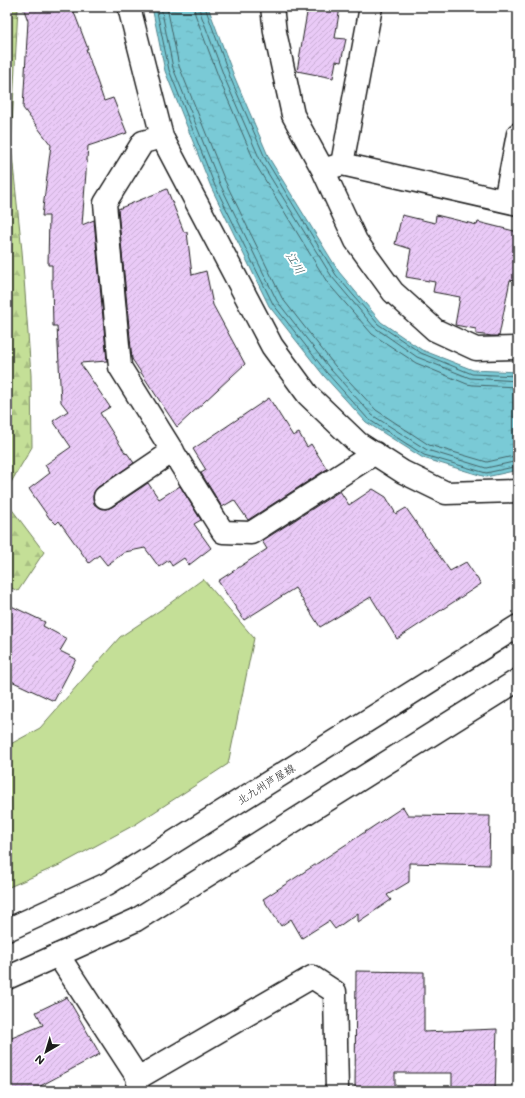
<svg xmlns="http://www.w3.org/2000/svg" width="525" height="1098" viewBox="0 0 525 1098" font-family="Mali,'Klee One',sans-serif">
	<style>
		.grass { fill: #c4df97; stroke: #707e5a }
		.forest { fill: url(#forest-firs); stroke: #707e5a }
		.water { fill: url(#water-ripples); stroke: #54848c }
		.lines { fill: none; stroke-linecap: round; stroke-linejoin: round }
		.shore { stroke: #426266; stroke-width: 1 }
		.building { fill: url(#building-hatch); stroke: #1c1c1c }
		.street-casing { stroke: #1c1c1c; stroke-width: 25 }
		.primary-casing { stroke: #1c1c1c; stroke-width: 25 }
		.street { stroke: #fff; stroke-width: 22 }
		.primary { stroke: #fff; stroke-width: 22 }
		.labels { text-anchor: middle; stroke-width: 4; stroke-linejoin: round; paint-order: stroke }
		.street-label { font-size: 11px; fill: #1c1c1c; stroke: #fff }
		.water-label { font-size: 12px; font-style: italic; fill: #426266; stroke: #fff }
	</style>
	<defs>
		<pattern id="forest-firs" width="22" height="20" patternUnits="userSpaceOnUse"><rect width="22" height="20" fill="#c4df97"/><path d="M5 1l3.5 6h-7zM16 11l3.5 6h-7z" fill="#a8bf82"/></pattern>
		<pattern id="water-ripples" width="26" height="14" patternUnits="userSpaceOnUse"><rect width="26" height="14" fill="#7acad6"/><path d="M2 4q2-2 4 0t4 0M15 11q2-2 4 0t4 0" fill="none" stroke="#69adb7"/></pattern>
		<pattern id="building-hatch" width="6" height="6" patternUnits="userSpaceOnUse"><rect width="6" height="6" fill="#eacaf7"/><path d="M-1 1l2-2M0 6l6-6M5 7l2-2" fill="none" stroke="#c8add3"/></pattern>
	</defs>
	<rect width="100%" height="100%" fill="#fff"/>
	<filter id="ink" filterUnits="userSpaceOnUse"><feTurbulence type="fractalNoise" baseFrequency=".025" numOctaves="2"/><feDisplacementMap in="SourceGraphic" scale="8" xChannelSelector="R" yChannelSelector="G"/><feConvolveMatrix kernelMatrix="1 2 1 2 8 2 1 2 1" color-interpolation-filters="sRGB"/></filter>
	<g filter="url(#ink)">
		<!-- grass -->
		<path class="grass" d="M 203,579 L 254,638 L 228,764 L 136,824 L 62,864 L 7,888 L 7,746 L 40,728 L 120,637 L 162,609 Z"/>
		<!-- forest -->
		<path class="forest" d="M 7,7 L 18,7 L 11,146 L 22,251 L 31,375 L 32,447 L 7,489 Z
			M 7,503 L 44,552 L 18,591 L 7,586 Z"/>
		<!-- water -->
		<path class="water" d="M 152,7 L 208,7 L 234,76 L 269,158 L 339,272 L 381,322 L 422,350 L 473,370 L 518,372 L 518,470 L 486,477 L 423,458 L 366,422 L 324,376 L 269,306 L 211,187 L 165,71 Z"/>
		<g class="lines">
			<!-- shore -->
			<path class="shore" d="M 156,7 L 169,70 L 215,186 L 273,304 L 327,373 L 368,419 L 424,455 L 486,473 L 518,466
				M 161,7 L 173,68 L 220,184 L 277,301 L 331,370 L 372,415 L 427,450 L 486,468 L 518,461
				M 167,7 L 179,66 L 225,181 L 282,298 L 335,366 L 376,410 L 429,445 L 487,462 L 518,455
				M 194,7 L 195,14 L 220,81 L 256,165 L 327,282 L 372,334 L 416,363 L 467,384 L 473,385 L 518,387
				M 200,7 L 200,12 L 225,79 L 261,162 L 332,277 L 374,327 L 417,357 L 470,378 L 518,381
				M 205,7 L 230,77 L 266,160 L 336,275 L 378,324 L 421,353 L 472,374 L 518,376"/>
		</g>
		<!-- building -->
		<path class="building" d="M 23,7 L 72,7 L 88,49 L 86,49 L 104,101 L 113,98 L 127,133 L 88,146 L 82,225 L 94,220 L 107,361 L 80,363 L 110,407 L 100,413 L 126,454 L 127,453 L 134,463 L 98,487 L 94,492 L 93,498 L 94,504 L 99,508 L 106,509 L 112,507 L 148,483 L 159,499 L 180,486 L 201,520 L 194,524 L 211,548 L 189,565 L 184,558 L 172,566 L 169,560 L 159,567 L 145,548 L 125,552 L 107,565 L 99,555 L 89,563 L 59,521 L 56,524 L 51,519 L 50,519 L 29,489 L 50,473 L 45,465 L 71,447 L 53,421 L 68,411 L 61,402 L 57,326 L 53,326 L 52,282 L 52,265 L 48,265 L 49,216 L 42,216 L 51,145 L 23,108 L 28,21 Z
			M 308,7 L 340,7 L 335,38 L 346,39 L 341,62 L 336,61 L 333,78 L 297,71 Z
			M 167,189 L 184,232 L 187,232 L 192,275 L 206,271 L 213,305 L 245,364 L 177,427 L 132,359 L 118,209 Z
			M 402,215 L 435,223 L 436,215 L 477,225 L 478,222 L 518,232 L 518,282 L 510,280 L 499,336 L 492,336 L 476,334 L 476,329 L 455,325 L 460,297 L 433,292 L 435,282 L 406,277 L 411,249 L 395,244 Z
			M 269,398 L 293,436 L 299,433 L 307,447 L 311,444 L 327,469 L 248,520 L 234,500 L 222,507 L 201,473 L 206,470 L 193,449 Z
			M 373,489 L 386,497 L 396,514 L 406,508 L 450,571 L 466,562 L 481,584 L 397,639 L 371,597 L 320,627 L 295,588 L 244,620 L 218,581 L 267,549 L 262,541 L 340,491 L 349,505 Z
			M 7,604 L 45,622 L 43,626 L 67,639 L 60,651 L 76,659 L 54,701 L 7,679 Z
			M 403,807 L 408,815 L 490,816 L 489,865 L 409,863 L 409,882 L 387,895 L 391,900 L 358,922 L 358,913 L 335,929 L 329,921 L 302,938 L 291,919 L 281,926 L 263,899 Z
			M 356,971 L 424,972 L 424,1032 L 497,1029 L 495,1091 L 452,1091 L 452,1073 L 395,1073 L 395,1091 L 355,1091 Z
			M 67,997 L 100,1054 L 31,1091 L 7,1091 L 7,1040 L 43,1025 L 36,1012 Z"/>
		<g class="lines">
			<!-- street casing -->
			<g class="street-casing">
				<path id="street" d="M 129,7 L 162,137 L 272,346 L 308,395 L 358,443 L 403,472 L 446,493 L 518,491
					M 272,7 L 275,32 L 293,115 L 323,170 L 356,241 L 393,292 L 435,330 L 476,349 L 518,348
					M 162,137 L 143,142 L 105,203 L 120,367 L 223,532 L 251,533 L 375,453
					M 342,164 L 371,7
					M 323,170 L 342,164 L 518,204
					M 505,201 L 518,134
					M 105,497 L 173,451
					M 58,955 L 138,1078
					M 137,1091 L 138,1078 L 312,977 L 335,992 L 337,1091"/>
			</g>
			<!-- primary casing -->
			<g class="primary-casing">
				<path id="primary" d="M 7,930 L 107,884 L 518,626
					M 7,978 L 136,920 L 518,680"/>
			</g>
			<!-- street -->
			<use href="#street" class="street"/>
			<!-- primary -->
			<use href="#primary" class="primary"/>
		</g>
	</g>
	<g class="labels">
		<!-- street labels -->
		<g class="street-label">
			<text transform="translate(266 784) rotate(-32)" y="4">北九州芦屋線</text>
		</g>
		<!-- water labels -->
		<g class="water-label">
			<text transform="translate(295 263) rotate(59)" y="4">江川</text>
		</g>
	</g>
	<!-- margin -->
	<rect width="525" height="1098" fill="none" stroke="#fff" stroke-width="24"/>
	<rect x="12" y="12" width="501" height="1074" fill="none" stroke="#1c1c1c" stroke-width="1.5" filter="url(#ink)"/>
	<!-- north arrow -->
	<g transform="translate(46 1052) rotate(218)" stroke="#ffffff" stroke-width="3" paint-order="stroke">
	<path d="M0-3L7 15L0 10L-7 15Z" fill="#1c1c1c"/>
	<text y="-6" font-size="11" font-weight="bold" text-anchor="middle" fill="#1c1c1c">N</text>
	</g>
</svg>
